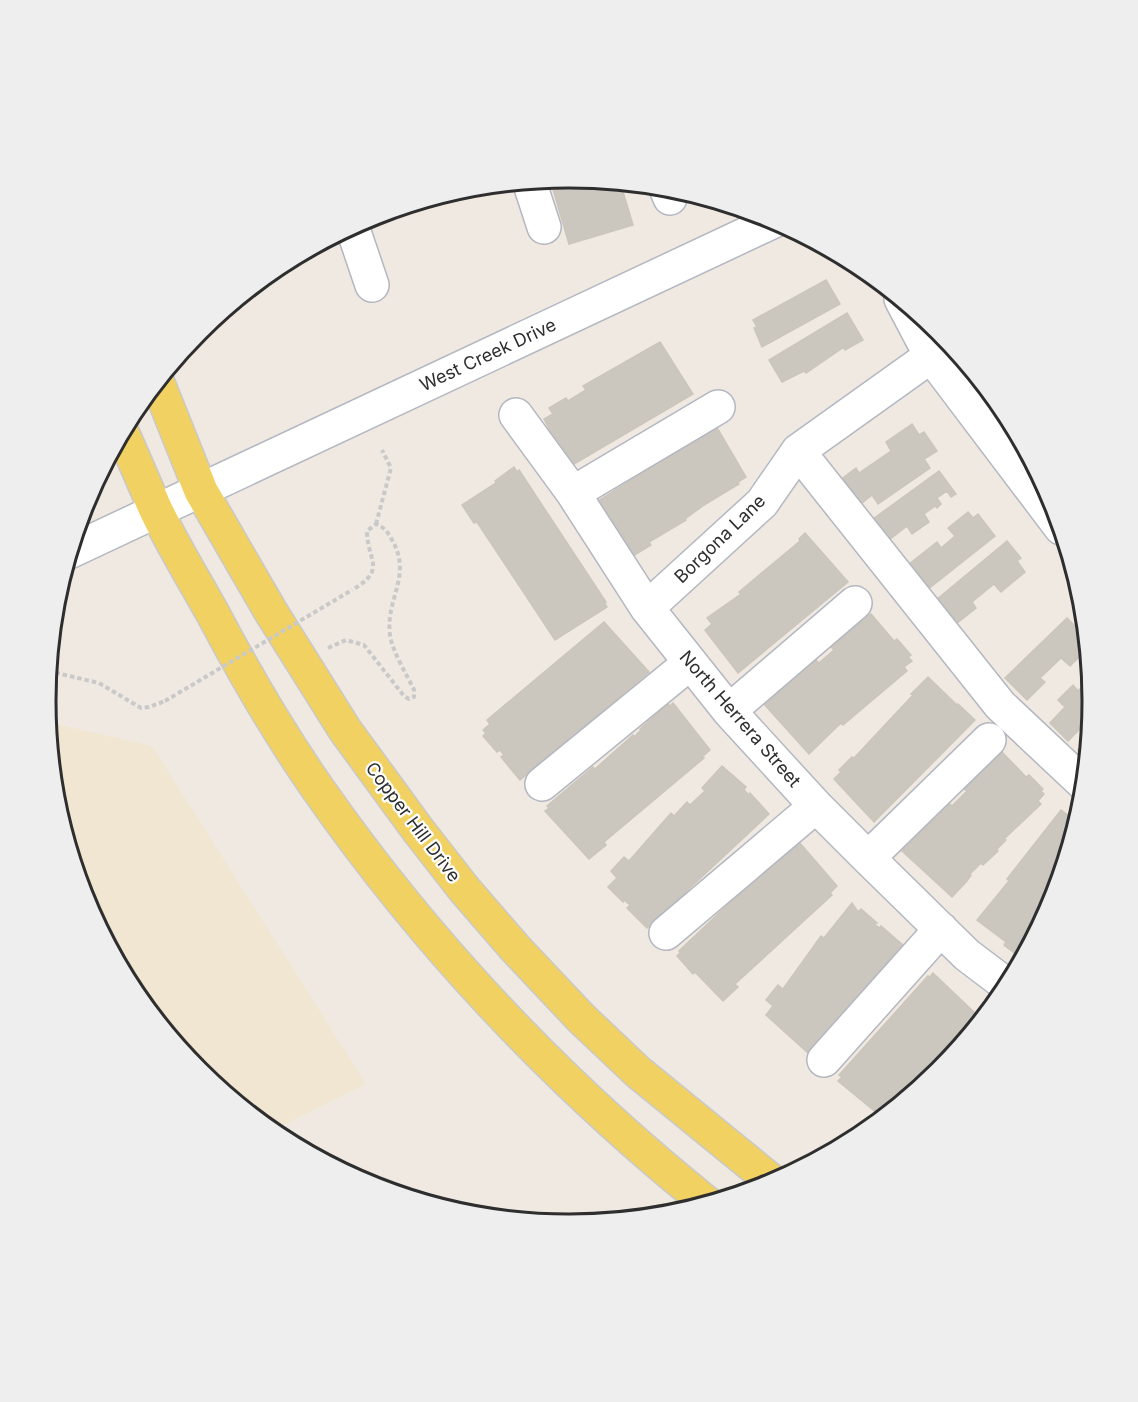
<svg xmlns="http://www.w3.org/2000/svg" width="1138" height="1402" viewBox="0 0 1138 1402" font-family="Inter,sans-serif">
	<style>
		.education { fill: #f0e6d1 }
		.building { fill: #cbc7bf; stroke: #cbc5ba; stroke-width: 1.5 }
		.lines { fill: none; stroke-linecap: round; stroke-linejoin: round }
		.minor-casing { stroke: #b4b7c1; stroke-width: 36 }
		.major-casing { stroke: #c9c9c9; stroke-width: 36 }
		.path { stroke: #c9c9c9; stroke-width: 4; stroke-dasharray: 4.5 3; stroke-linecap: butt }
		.minor { stroke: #fff; stroke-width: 33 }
		.major { stroke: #f2d163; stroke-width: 33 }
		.path-bridge { stroke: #c9c9c9; stroke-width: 4; stroke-dasharray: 4.5 3; stroke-linecap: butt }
		.labels { text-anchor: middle; stroke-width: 4.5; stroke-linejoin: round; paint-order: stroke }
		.street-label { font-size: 18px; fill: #2e2e2e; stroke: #fff }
		.rim { fill: none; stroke: #2e2e2e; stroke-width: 3 }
	</style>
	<rect width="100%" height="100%" fill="#efe9e1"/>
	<!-- education -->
	<path class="education" d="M 47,722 L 152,746 L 366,1084 L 271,1131 L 198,1071 L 133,992 L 85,901 L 55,803 Z"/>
	<!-- building -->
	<path class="building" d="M 569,177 L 620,182 L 633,225 L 569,244 L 550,179 Z
		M 826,280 L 840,304 L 762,347 L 754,328 L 757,327 L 753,320 Z
		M 847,313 L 863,340 L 845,350 L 844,347 L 806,373 L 804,371 L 782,382 L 769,360 Z
		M 660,342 L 693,394 L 569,467 L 544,419 L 553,414 L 549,408 L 566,398 L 568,401 L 586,390 L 583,386 Z
		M 912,424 L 919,435 L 924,432 L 937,451 L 924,459 L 930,468 L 878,504 L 872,495 L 861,504 L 843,478 L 856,468 L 859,473 L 891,451 L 886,442 Z
		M 716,426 L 746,477 L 738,482 L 739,484 L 704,505 L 685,519 L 686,520 L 649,542 L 651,545 L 633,556 L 595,503 Z
		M 514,467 L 517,472 L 519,470 L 606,602 L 604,602 L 607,607 L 555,640 L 477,522 L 474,523 L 462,505 L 496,483 L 495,481 Z
		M 939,471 L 956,494 L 951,497 L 947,491 L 937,498 L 941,504 L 937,508 L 935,506 L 924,514 L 929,522 L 912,534 L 907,526 L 889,540 L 873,519 Z
		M 968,512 L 973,518 L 978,514 L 995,536 L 927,590 L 908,565 L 937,542 L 941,548 L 955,536 L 948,528 Z
		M 805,533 L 848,582 L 738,673 L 705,630 L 712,624 L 707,618 L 741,594 L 739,592 L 800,541 L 799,539 Z
		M 1007,541 L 1021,558 L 1017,561 L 1025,572 L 1001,592 L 994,584 L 972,602 L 976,608 L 956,624 L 936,600 Z
		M 871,614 L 894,641 L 897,639 L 911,655 L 908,657 L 912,661 L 904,667 L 907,671 L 843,725 L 841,723 L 809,754 L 763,703 L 815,659 L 819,663 L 834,650 L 831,647 Z
		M 1067,618 L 1087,638 L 1088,648 L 1070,666 L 1061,658 L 1040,678 L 1045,682 L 1027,700 L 1005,678 Z
		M 604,622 L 649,672 L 520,780 L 501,757 L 504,755 L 500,750 L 497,752 L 483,736 L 486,733 L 483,730 L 490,724 L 487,720 Z
		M 928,677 L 957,705 L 958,704 L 975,720 L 874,822 L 834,779 L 841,772 L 839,770 L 852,757 L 854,758 L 913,695 L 911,694 Z
		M 1091,678 L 1093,701 L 1091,718 L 1068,741 L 1050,723 L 1065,707 L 1058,700 L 1073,685 L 1078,691 Z
		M 673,703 L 710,750 L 702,757 L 704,758 L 604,842 L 606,845 L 589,859 L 545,811 L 549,808 L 547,806 L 593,767 L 595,769 L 633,735 L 634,737 L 641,730 L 640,729 L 668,704 L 670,706 Z
		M 1089,737 L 1087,759 L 1078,750 Z
		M 1001,751 L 1026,777 L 1029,775 L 1043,789 L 1041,791 L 1044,794 L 1038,801 L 1041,804 L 1004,839 L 1006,840 L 997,849 L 998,851 L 983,865 L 981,863 L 970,874 L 971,875 L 967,881 L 952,897 L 902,851 L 950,804 L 952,806 L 967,791 L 964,789 Z
		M 722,766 L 746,787 L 744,790 L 749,795 L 750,793 L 769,814 L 647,928 L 627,908 L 630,905 L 624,900 L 623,902 L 608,887 L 617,878 L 611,871 L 624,857 L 629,861 L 671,813 L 674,816 L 687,802 L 690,805 L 705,791 L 702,788 Z
		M 1061,810 L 1077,822 L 1053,902 L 1022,959 L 1004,945 L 1006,942 L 977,920 L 1009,881 L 1007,879 Z
		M 799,842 L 837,886 L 830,893 L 832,895 L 735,984 L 738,987 L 723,1001 L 695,972 L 693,974 L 677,956 L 680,953 L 679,951 L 793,843 L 795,846 Z
		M 852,903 L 858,912 L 861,909 L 877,923 L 874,924 L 880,928 L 881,926 L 904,946 L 808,1053 L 766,1015 L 773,1006 L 766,1000 L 778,985 L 783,989 L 821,936 L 824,938 Z
		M 933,973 L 976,1014 L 969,1021 L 971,1023 L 900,1104 L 883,1118 L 838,1081 L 842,1077 L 839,1075 L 928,976 L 930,977 Z"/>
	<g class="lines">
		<!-- minor casing -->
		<g class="minor-casing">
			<path id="minor" d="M 529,181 L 544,227
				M 665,186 L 670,198
				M 352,226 L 372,285
				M 901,299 L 931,356 L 1061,528
				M 516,415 L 573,493 L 647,608 L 729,711 L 816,806 L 868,858 L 967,955 L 1008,986
				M 798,451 L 1000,705 L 1085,785
				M 573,493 L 718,407
				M 69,552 L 776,220
				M 647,608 L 762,503 L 798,451 L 931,356
				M 729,711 L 855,603
				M 542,784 L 690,663
				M 868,858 L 989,740
				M 666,933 L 816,806
				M 824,1060 L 941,929"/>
		</g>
		<!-- major casing -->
		<g class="major-casing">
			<path id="major" d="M 157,381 L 201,491 L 271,612 L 345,730 L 418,830 L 464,889 L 515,948 L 582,1019 L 638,1072 L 774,1183
				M 122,432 C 133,457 144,483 155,508 C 172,544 193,578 212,612 C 244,673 279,733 318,789 C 427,945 560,1085 708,1204"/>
		</g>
		<!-- path -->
		<path class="path" d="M 376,524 L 391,468 L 382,450
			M 328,648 L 346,640 L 364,645 L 404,696 L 409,699 L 414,697 L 414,690 C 407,675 392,651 390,635 C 385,599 413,576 392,540 C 388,532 384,527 376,524 L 367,531 C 367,561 388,569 352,590
			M 48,671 L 99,683 L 141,708 L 149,707 L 165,701"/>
		<!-- minor -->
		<use href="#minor" class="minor"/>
		<!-- major -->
		<use href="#major" class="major"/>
		<!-- path-bridge -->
		<path class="path-bridge" d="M 165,701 L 352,590"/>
	</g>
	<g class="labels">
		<!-- street labels -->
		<g class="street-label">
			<text transform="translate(488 355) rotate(-25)" y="6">West Creek Drive</text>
			<text transform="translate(720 539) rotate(-44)" y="6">Borgona Lane</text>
			<text transform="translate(740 719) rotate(49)" y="6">North Herrera Street</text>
			<text transform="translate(413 822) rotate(53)" y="6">Copper Hill Drive</text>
		</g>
	</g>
	<!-- crop -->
	<path d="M0 0H1138V1402H0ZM56 701a513 513 0 1 1 1026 0a513 513 0 1 1-1026 0Z" fill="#eee" fill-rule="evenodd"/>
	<path class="rim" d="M56 701a513 513 0 1 1 1026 0a513 513 0 1 1-1026 0Z"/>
</svg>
